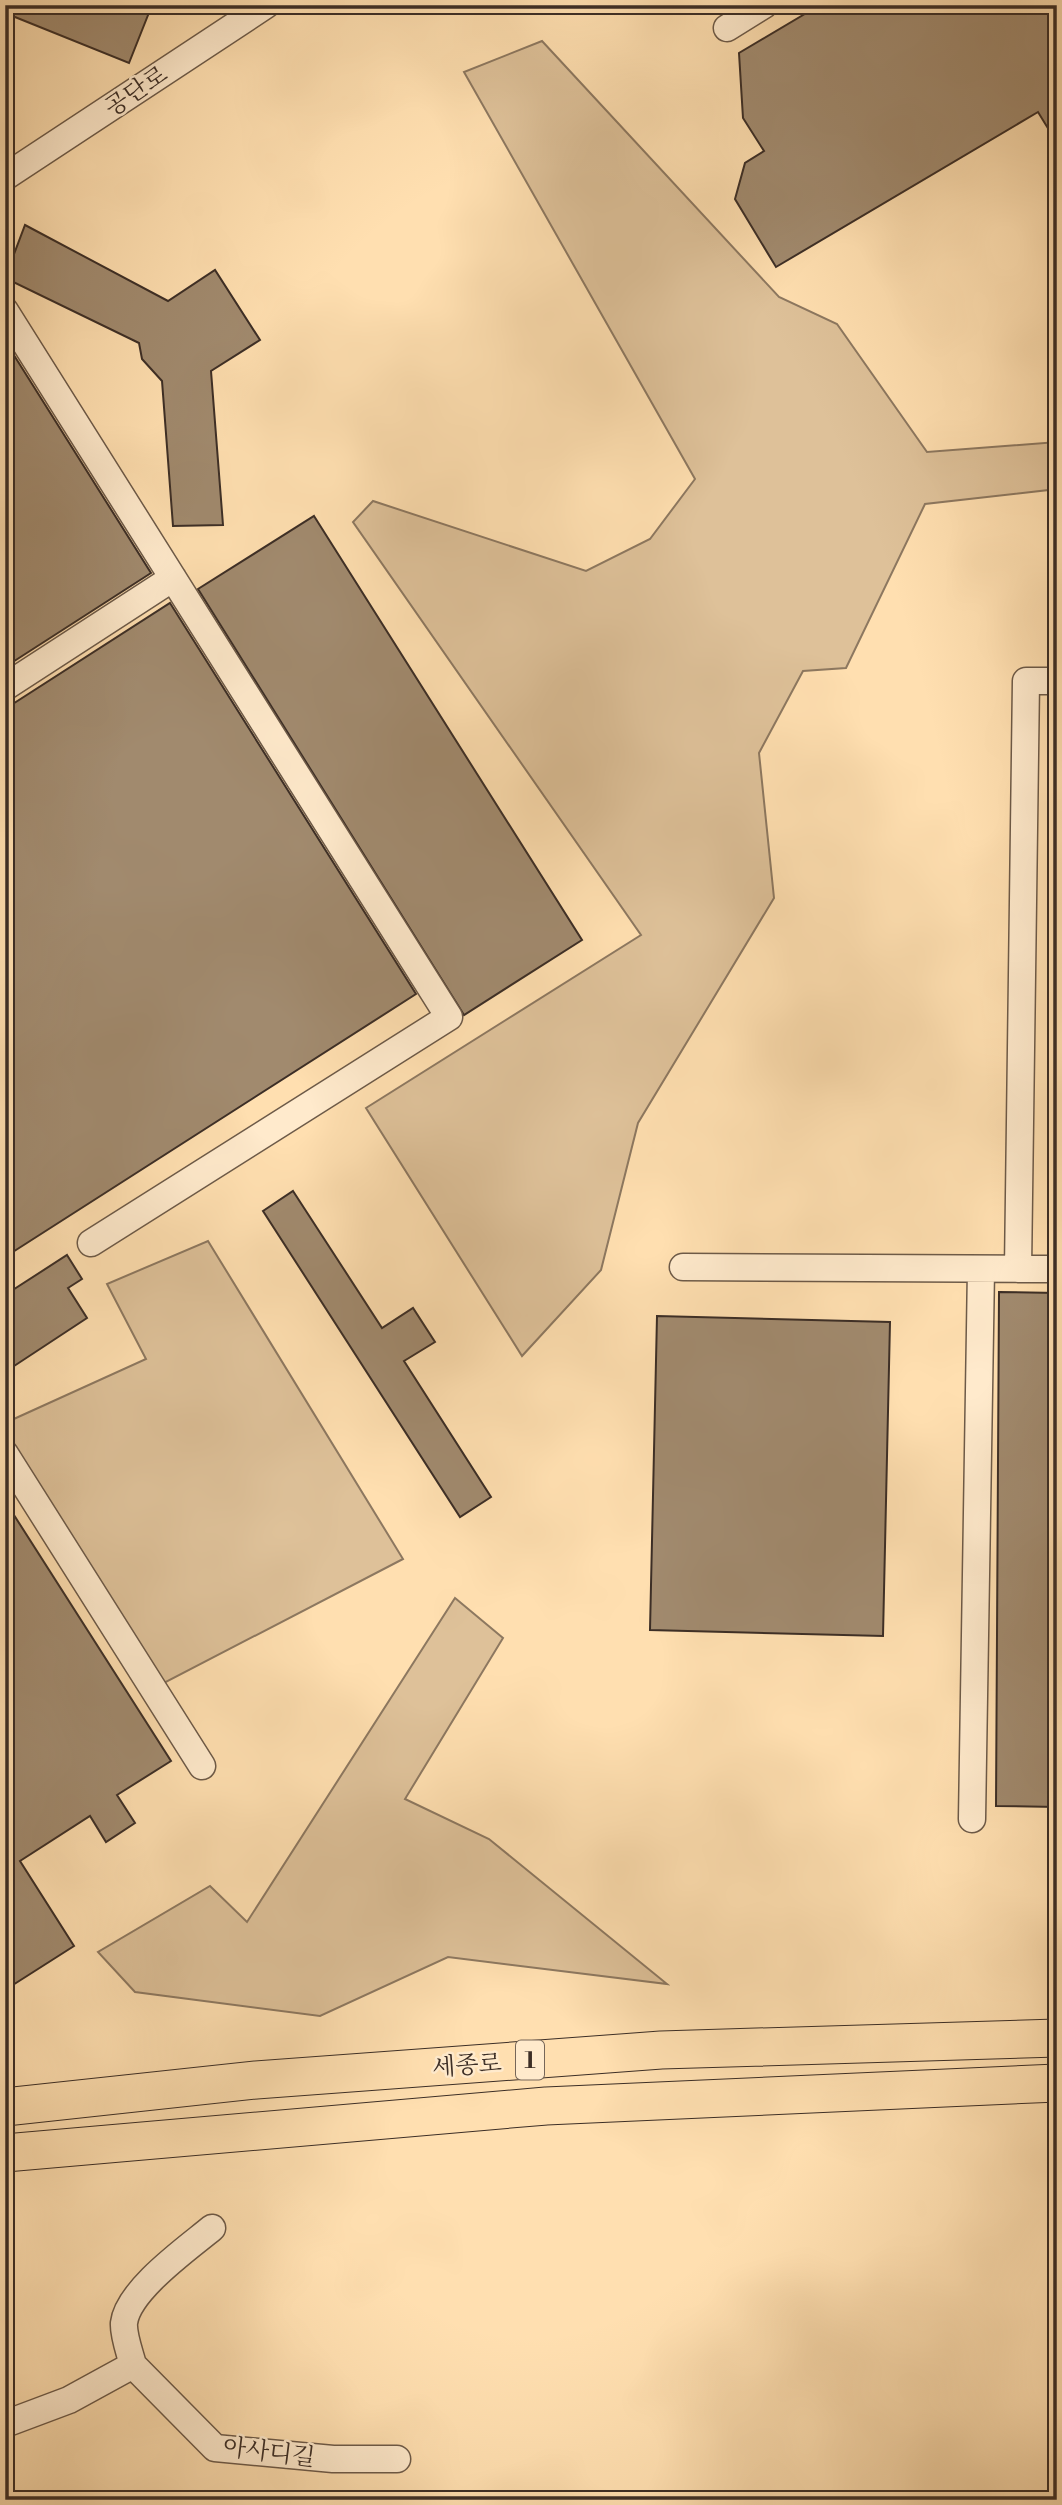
<svg xmlns="http://www.w3.org/2000/svg" width="1062" height="2505" viewBox="0 0 1062 2505" font-family="'Libre Bodoni','Noto Serif KR',serif">
	<style>
		.green { fill: #dec199; stroke: #8d7860; stroke-width: 2 }
		.building { fill: #a18a6e; stroke: #3c2e26; stroke-width: 2 }
		.lines { fill: none; stroke-linecap: round; stroke-linejoin: round }
		.minor-casing { stroke: #6d5a48; stroke-width: 29 }
		.highway-casing { stroke: #3c2e26; stroke-width: 39 }
		.minor { stroke: #ffeacc; stroke-width: 26 }
		.highway { stroke: #ffdfb0; stroke-width: 37 }
		.labels { text-anchor: middle; stroke-width: 5; stroke-linejoin: round; paint-order: stroke }
		.shield { fill: #ffeacc; stroke: #766658; stroke-width: 2 }
		.shield-label { font-size: 23px; font-weight: bold; fill: #3c2e26 }
		.street-label { font-size: 24px; fill: #3c2e26; stroke: #ffeacc }
	</style>
	<rect width="100%" height="100%" fill="#ffdfb0"/>
	<filter id="stains"><feTurbulence type="fractalNoise" baseFrequency=".00286" numOctaves="4"/><feColorMatrix values="0 0 0 0 .2 0 0 0 0 .09 0 0 0 0 .02 0 0 0 .5 -.17"/></filter>
	<radialGradient id="worn" r=".72"><stop offset=".6" stop-color="#630" stop-opacity="0"/><stop offset="1" stop-color="#630" stop-opacity=".3"/></radialGradient>
	<!-- green -->
	<path class="green" d="M 542,41 L 779,297 L 837,324 L 927,452 L 1057,442 L 1057,489 L 925,504 L 846,668 L 803,671 L 759,753 L 774,898 L 638,1123 L 601,1270 L 522,1356 L 366,1108 L 641,935 L 353,522 L 373,501 L 586,571 L 650,539 L 695,479 L 464,72 Z
		M 208,1241 L 403,1559 L 162,1684 L 5,1432 L 5,1423 L 146,1359 L 107,1284 Z
		M 455,1598 L 503,1638 L 405,1799 L 489,1839 L 667,1984 L 448,1957 L 320,2016 L 135,1992 L 98,1952 L 210,1886 L 247,1922 Z"/>
	<!-- building -->
	<path class="building" d="M 5,5 L 152,5 L 129,63 L 5,13 Z
		M 820,5 L 1057,5 L 1057,143 L 1038,112 L 776,267 L 735,199 L 745,163 L 764,151 L 743,118 L 739,53 Z
		M 25,225 L 168,301 L 215,270 L 260,340 L 211,371 L 223,525 L 173,526 L 162,381 L 142,359 L 139,343 L 5,278 Z
		M 5,341 L 151,573 L 5,667 Z
		M 314,516 L 582,940 L 464,1015 L 198,589 Z
		M 170,603 L 416,994 L 5,1257 L 5,709 Z
		M 293,1191 L 382,1328 L 413,1308 L 435,1342 L 404,1361 L 491,1497 L 460,1517 L 263,1211 Z
		M 67,1255 L 82,1279 L 68,1288 L 87,1318 L 5,1372 L 5,1295 Z
		M 999,1292 L 1057,1293 L 1057,1807 L 996,1806 Z
		M 657,1316 L 890,1322 L 883,1636 L 650,1630 Z
		M 5,1501 L 171,1761 L 117,1795 L 135,1823 L 106,1842 L 90,1816 L 20,1861 L 74,1946 L 5,1990 Z"/>
	<g class="lines">
		<!-- minor casing -->
		<g class="minor-casing">
			<path id="minor" d="M 727,28 L 764,5
				M 5,177 L 266,5
				M 5,311 L 449,1017 L 91,1243
				M 5,687 L 173,578
				M 683,1267 L 1057,1269
				M 1018,1269 L 1026,681 L 1057,681
				M 5,1454 L 202,1766
				M 972,1819 L 981,1269
				M 133,2365 L 215,2448 L 333,2459 L 397,2459
				M 5,2424 L 69,2400 L 133,2365 C 130,2353 123,2335 124,2323 C 128,2290 188,2248 212,2228"/>
		</g>
		<!-- highway casing -->
		<g class="highway-casing">
			<path id="highway" d="M 5,2107 L 256,2080 L 661,2050 L 1057,2038
				M 5,2153 L 546,2106 L 1057,2083"/>
		</g>
		<!-- minor -->
		<use href="#minor" class="minor"/>
		<!-- highway -->
		<use href="#highway" class="highway"/>
	</g>
	<g class="labels">
		<!-- shield labels -->
		<rect class="shield" x="516" y="2040.5" width="28" height="39" rx="5"/>
		<g class="shield-label">
			<text x="530" y="2068">1</text>
		</g>
		<!-- street labels -->
		<g class="street-label">
			<text transform="translate(136 91) rotate(-34)" y="8">공단로</text>
			<text transform="translate(467 2065) rotate(-4)" y="8">세종로</text>
			<text transform="translate(269 2452) rotate(7)" y="8">아사디길</text>
		</g>
	</g>
	<!-- margin -->
	<rect width="1062" height="2505" fill="none" stroke="#ffdfb0" stroke-width="28"/>
	<rect x="7" y="7" width="1048" height="2491" fill="none" stroke="#3c2e26" stroke-width="3.5"/>
	<rect x="14" y="14" width="1034" height="2477" fill="none" stroke="#3c2e26" stroke-width="2"/>
	<rect width="100%" height="100%" filter="url(#stains)"/>
	<rect width="100%" height="100%" fill="url(#worn)"/>
</svg>
